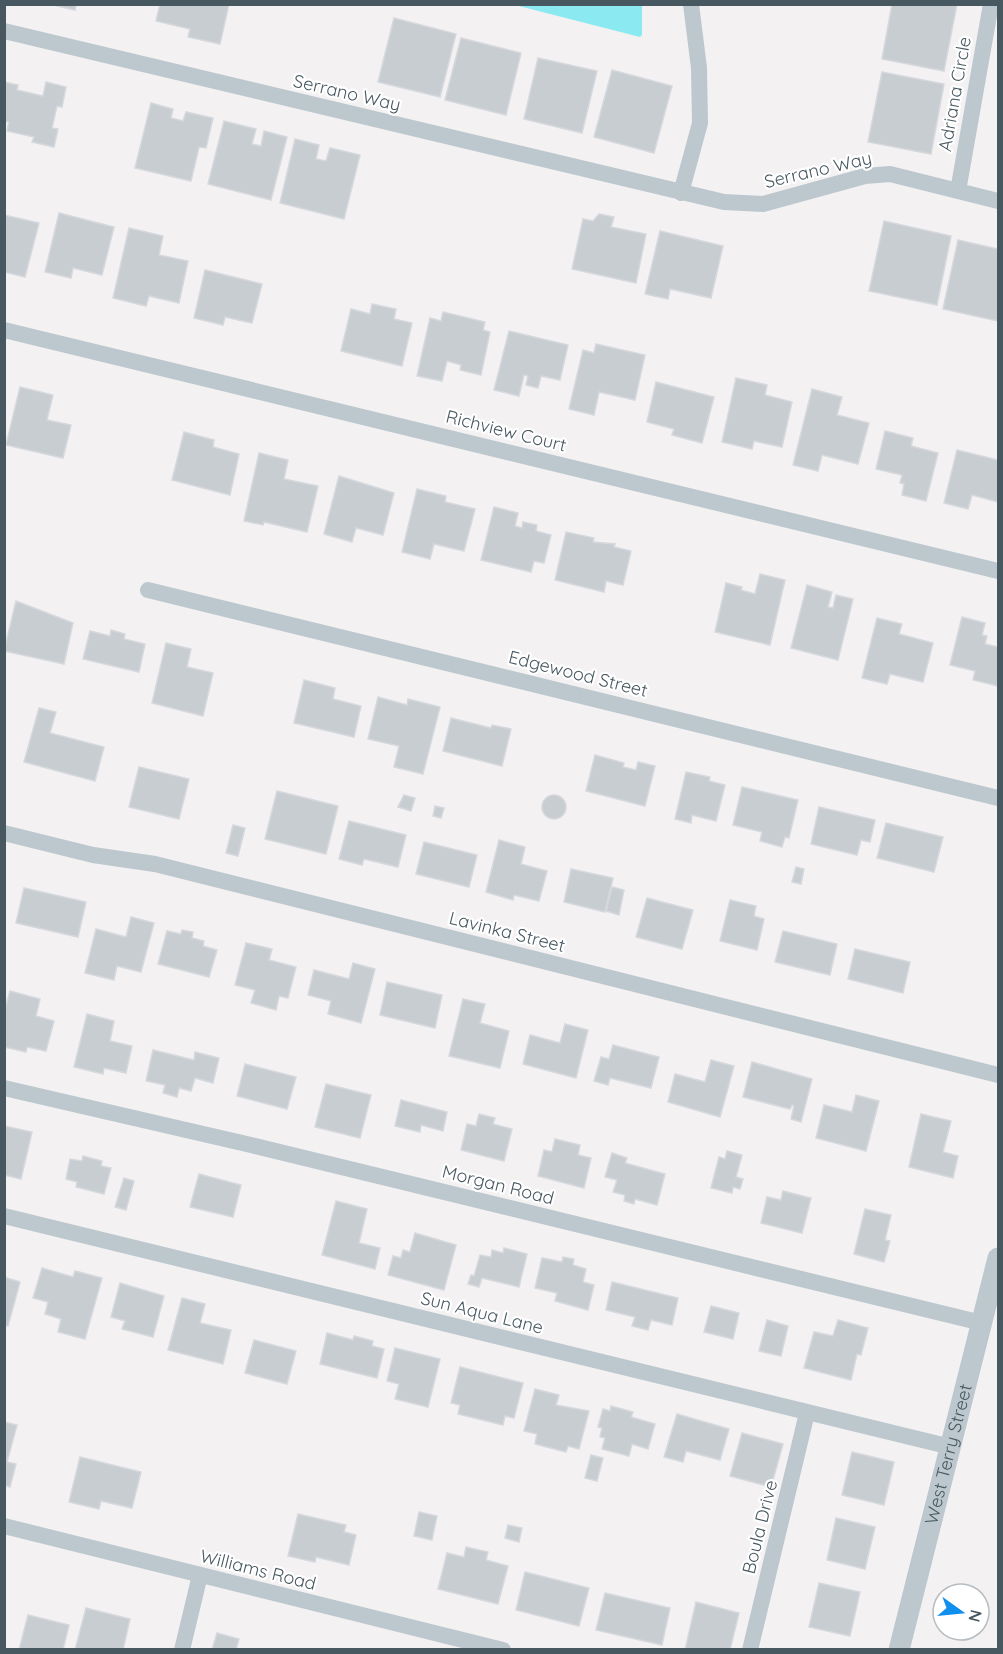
<svg xmlns="http://www.w3.org/2000/svg" width="1003" height="1654" viewBox="0 0 1003 1654" font-family="Quicksand,sans-serif">
	<style>
		.water { fill: #8ae9f1 }
		.building { fill: #c8cdd1; stroke: #d5d8dd; stroke-width: 1.5 }
		.lines { fill: none; stroke-linecap: round; stroke-linejoin: round }
		.minor { stroke: #bcc8ce; stroke-width: 16 }
		.tertiary { stroke: #bcc8ce; stroke-width: 21 }
		.labels { text-anchor: middle; stroke-width: 4.5; stroke-linejoin: round; paint-order: stroke }
		.street-label { font-size: 18px; fill: #485860; stroke: #fff }
	</style>
	<rect width="100%" height="100%" fill="#f4f1f2"/>
	<!-- water -->
	<path class="water" d="M 515,5 L 642,5 L 642,35 L 640,37 Z"/>
	<!-- building -->
	<path class="building" d="M 49,4 L 76,4 L 75,10 Z
		M 160,4 L 229,4 L 220,44 L 188,37 L 190,29 L 156,21 Z
		M 892,4 L 957,4 L 944,71 L 882,59 Z
		M 394,18 L 456,34 L 440,97 L 378,82 Z
		M 461,38 L 521,53 L 506,115 L 445,100 Z
		M 538,58 L 597,71 L 582,133 L 524,119 Z
		M 612,70 L 672,86 L 654,153 L 594,137 Z
		M 882,72 L 944,84 L 931,154 L 868,142 Z
		M 4,82 L 18,85 L 17,90 L 43,96 L 46,82 L 66,87 L 62,107 L 57,106 L 52,128 L 58,129 L 54,147 L 32,142 L 34,137 L 7,131 L 9,122 L 4,121 Z
		M 151,103 L 173,109 L 171,118 L 183,121 L 186,112 L 213,118 L 206,148 L 199,147 L 191,181 L 135,168 Z
		M 224,121 L 256,129 L 252,144 L 261,146 L 264,131 L 287,137 L 271,200 L 208,184 Z
		M 295,139 L 319,145 L 316,159 L 326,161 L 330,148 L 360,155 L 344,219 L 280,203 Z
		M 59,213 L 114,227 L 102,275 L 73,268 L 71,278 L 45,272 Z
		M 599,214 L 614,217 L 611,227 L 646,234 L 636,283 L 572,269 L 583,219 L 593,221 Z
		M 4,215 L 39,223 L 25,277 L 4,272 Z
		M 884,221 L 951,236 L 937,305 L 869,291 Z
		M 129,228 L 163,236 L 159,255 L 188,261 L 179,303 L 149,296 L 146,306 L 113,298 Z
		M 660,231 L 723,246 L 711,298 L 670,289 L 668,299 L 645,294 Z
		M 958,240 L 998,249 L 998,321 L 943,309 Z
		M 205,270 L 262,284 L 252,323 L 225,317 L 223,325 L 194,318 Z
		M 372,304 L 396,309 L 394,319 L 412,323 L 402,366 L 341,351 L 351,309 L 370,314 Z
		M 443,312 L 485,322 L 483,330 L 490,332 L 481,375 L 460,370 L 461,365 L 447,361 L 442,381 L 417,376 L 430,318 L 441,321 Z
		M 509,331 L 568,345 L 560,380 L 541,376 L 538,388 L 526,385 L 528,376 L 524,375 L 519,396 L 494,390 Z
		M 596,344 L 645,355 L 635,400 L 599,392 L 594,415 L 569,409 L 583,350 L 594,353 Z
		M 736,378 L 767,385 L 765,395 L 792,402 L 782,447 L 754,441 L 752,449 L 722,442 Z
		M 656,382 L 714,397 L 702,443 L 672,435 L 674,429 L 647,422 Z
		M 20,387 L 53,395 L 47,420 L 71,425 L 63,458 L 6,445 Z
		M 812,389 L 842,397 L 837,415 L 869,423 L 858,464 L 822,455 L 818,471 L 793,465 Z
		M 885,431 L 913,438 L 911,446 L 938,453 L 926,501 L 902,495 L 904,484 L 900,483 L 902,475 L 876,469 Z
		M 184,432 L 214,440 L 213,447 L 239,454 L 230,495 L 172,480 Z
		M 957,450 L 998,460 L 998,502 L 972,495 L 968,509 L 944,503 Z
		M 259,453 L 288,460 L 284,479 L 318,486 L 307,532 L 264,522 L 263,525 L 244,521 Z
		M 339,476 L 394,493 L 383,535 L 356,528 L 352,542 L 324,534 Z
		M 417,489 L 446,496 L 445,502 L 475,509 L 464,551 L 434,544 L 430,559 L 402,552 Z
		M 494,507 L 518,513 L 515,526 L 522,528 L 523,522 L 537,525 L 536,531 L 551,535 L 544,563 L 534,561 L 531,572 L 481,560 Z
		M 566,532 L 594,538 L 593,542 L 615,544 L 614,547 L 631,551 L 623,585 L 606,581 L 604,592 L 555,580 Z
		M 760,574 L 785,580 L 770,645 L 715,632 L 726,583 L 742,587 L 741,590 L 755,594 Z
		M 807,585 L 832,592 L 828,607 L 833,608 L 836,595 L 853,599 L 838,660 L 791,648 Z
		M 16,601 L 73,623 L 64,664 L 4,651 Z
		M 962,617 L 985,623 L 982,635 L 987,636 L 985,644 L 998,647 L 998,686 L 973,680 L 975,671 L 950,665 Z
		M 877,618 L 902,624 L 899,634 L 933,643 L 923,682 L 890,674 L 887,684 L 862,678 Z
		M 111,630 L 125,634 L 124,639 L 145,644 L 139,672 L 83,659 L 90,631 L 110,636 Z
		M 166,643 L 191,649 L 187,667 L 213,673 L 203,716 L 152,703 Z
		M 304,680 L 335,688 L 333,699 L 361,706 L 354,737 L 294,723 Z
		M 378,697 L 407,705 L 408,699 L 440,707 L 423,774 L 394,767 L 399,746 L 368,739 Z
		M 39,708 L 56,712 L 50,733 L 104,747 L 95,781 L 24,762 Z
		M 451,718 L 491,728 L 492,725 L 511,729 L 502,766 L 443,751 Z
		M 595,755 L 624,763 L 623,767 L 636,770 L 638,762 L 655,766 L 645,806 L 586,791 Z
		M 139,767 L 189,779 L 179,819 L 129,807 Z
		M 686,772 L 710,777 L 709,781 L 725,785 L 716,821 L 692,815 L 691,823 L 675,819 Z
		M 742,787 L 798,800 L 789,838 L 785,837 L 782,847 L 760,841 L 762,832 L 733,825 Z
		M 277,791 L 338,806 L 326,854 L 265,839 Z
		M542 807a12 12 0 1 1 24 0a12 12 0 1 1-24 0Z
		M 404,795 L 415,798 L 411,811 L 398,807 Z
		M 435,806 L 444,808 L 441,818 L 433,816 Z
		M 819,807 L 875,820 L 870,842 L 861,840 L 857,855 L 811,844 Z
		M 349,821 L 406,835 L 398,867 L 364,859 L 362,865 L 339,859 Z
		M 886,823 L 943,837 L 934,872 L 877,858 Z
		M 233,825 L 245,828 L 238,856 L 226,853 Z
		M 499,840 L 525,847 L 521,864 L 547,871 L 539,901 L 514,895 L 513,900 L 486,892 Z
		M 424,842 L 477,855 L 469,887 L 416,874 Z
		M 796,867 L 804,869 L 801,884 L 792,882 Z
		M 571,869 L 613,878 L 605,912 L 564,902 Z
		M 612,887 L 624,890 L 619,915 L 606,911 Z
		M 24,888 L 86,902 L 78,937 L 16,923 Z
		M 647,898 L 693,910 L 682,949 L 636,937 Z
		M 730,900 L 756,906 L 754,916 L 764,919 L 757,950 L 720,941 Z
		M 131,917 L 154,923 L 141,972 L 117,966 L 114,980 L 85,973 L 96,929 L 126,937 Z
		M 182,930 L 193,932 L 192,938 L 204,941 L 203,946 L 217,950 L 209,977 L 158,964 L 167,931 L 181,934 Z
		M 783,931 L 837,944 L 830,975 L 775,962 Z
		M 246,943 L 272,949 L 269,960 L 296,967 L 288,998 L 279,996 L 276,1010 L 251,1003 L 255,990 L 235,985 Z
		M 855,949 L 910,962 L 903,993 L 848,979 Z
		M 353,963 L 375,969 L 361,1023 L 328,1014 L 331,1001 L 308,995 L 314,970 L 349,979 Z
		M 387,982 L 442,995 L 435,1028 L 380,1015 Z
		M 10,991 L 40,999 L 36,1016 L 54,1021 L 46,1051 L 27,1047 L 26,1052 L 4,1047 L 4,1013 Z
		M 463,999 L 485,1004 L 480,1023 L 509,1031 L 500,1068 L 449,1056 Z
		M 87,1014 L 114,1021 L 110,1041 L 132,1046 L 126,1073 L 104,1068 L 103,1074 L 74,1067 Z
		M 565,1024 L 588,1030 L 576,1078 L 523,1064 L 530,1035 L 560,1043 Z
		M 613,1045 L 659,1057 L 651,1088 L 610,1078 L 608,1085 L 594,1081 L 601,1057 L 609,1059 Z
		M 153,1050 L 194,1060 L 195,1052 L 219,1058 L 213,1083 L 195,1078 L 191,1091 L 179,1088 L 177,1097 L 163,1093 L 165,1085 L 146,1081 Z
		M 711,1060 L 734,1066 L 720,1117 L 668,1102 L 675,1074 L 705,1082 Z
		M 752,1062 L 812,1079 L 801,1122 L 791,1119 L 794,1106 L 792,1105 L 790,1109 L 743,1097 Z
		M 245,1064 L 296,1077 L 287,1109 L 237,1096 Z
		M 326,1084 L 371,1095 L 360,1138 L 315,1127 Z
		M 856,1095 L 879,1101 L 866,1151 L 816,1138 L 824,1105 L 852,1112 Z
		M 401,1100 L 447,1112 L 443,1131 L 421,1125 L 420,1132 L 395,1126 Z
		M 479,1114 L 495,1118 L 493,1124 L 512,1129 L 504,1161 L 461,1150 L 467,1124 L 476,1126 Z
		M 921,1114 L 951,1121 L 943,1152 L 958,1156 L 953,1178 L 909,1167 Z
		M 4,1126 L 32,1132 L 21,1179 L 4,1175 Z
		M 555,1139 L 580,1145 L 578,1155 L 591,1158 L 584,1188 L 538,1176 L 544,1150 L 552,1152 Z
		M 727,1151 L 742,1155 L 736,1177 L 743,1179 L 740,1189 L 733,1187 L 732,1193 L 711,1188 L 719,1157 L 725,1159 Z
		M 612,1153 L 627,1158 L 625,1163 L 665,1174 L 657,1205 L 635,1199 L 634,1204 L 624,1201 L 625,1195 L 613,1192 L 617,1180 L 605,1177 Z
		M 83,1156 L 102,1161 L 101,1166 L 111,1168 L 104,1194 L 76,1187 L 77,1182 L 66,1179 L 70,1159 L 82,1161 Z
		M 199,1174 L 241,1185 L 233,1217 L 190,1207 Z
		M 124,1178 L 134,1181 L 126,1210 L 115,1207 Z
		M 783,1191 L 811,1198 L 802,1233 L 761,1223 L 767,1197 L 781,1200 Z
		M 336,1201 L 367,1209 L 359,1243 L 380,1248 L 375,1269 L 322,1255 Z
		M 865,1209 L 891,1215 L 885,1240 L 890,1241 L 884,1262 L 854,1254 Z
		M 415,1233 L 456,1245 L 444,1290 L 388,1275 L 393,1256 L 401,1258 L 403,1250 L 410,1252 Z
		M 504,1248 L 527,1254 L 519,1287 L 482,1278 L 479,1287 L 468,1284 L 471,1275 L 474,1276 L 480,1255 L 491,1257 L 492,1250 L 503,1253 Z
		M 563,1257 L 574,1259 L 573,1265 L 586,1269 L 583,1282 L 594,1285 L 588,1310 L 555,1301 L 557,1293 L 535,1288 L 542,1258 L 562,1262 Z
		M 42,1268 L 73,1277 L 75,1271 L 102,1278 L 85,1339 L 58,1332 L 61,1319 L 45,1314 L 48,1302 L 33,1298 Z
		M 4,1277 L 20,1282 L 8,1326 L 4,1325 Z
		M 612,1282 L 678,1298 L 672,1325 L 651,1320 L 648,1330 L 632,1326 L 635,1317 L 606,1310 Z
		M 120,1283 L 164,1296 L 153,1337 L 122,1329 L 125,1321 L 111,1317 Z
		M 182,1298 L 205,1304 L 200,1323 L 231,1330 L 223,1364 L 168,1350 Z
		M 711,1306 L 739,1313 L 733,1339 L 704,1332 Z
		M 767,1320 L 788,1326 L 781,1356 L 759,1351 Z
		M 838,1320 L 868,1328 L 861,1355 L 857,1354 L 851,1380 L 804,1368 L 814,1332 L 833,1336 Z
		M 327,1333 L 353,1340 L 354,1336 L 373,1341 L 372,1346 L 384,1349 L 377,1378 L 320,1364 Z
		M 254,1340 L 296,1351 L 287,1384 L 245,1373 Z
		M 395,1348 L 440,1359 L 428,1407 L 395,1399 L 399,1384 L 387,1381 Z
		M 460,1367 L 523,1383 L 514,1418 L 505,1416 L 503,1425 L 458,1414 L 460,1405 L 451,1403 Z
		M 535,1389 L 559,1395 L 556,1405 L 589,1411 L 579,1449 L 568,1446 L 566,1452 L 535,1444 L 537,1434 L 524,1431 Z
		M 611,1406 L 633,1412 L 631,1417 L 655,1424 L 648,1449 L 632,1444 L 629,1456 L 602,1449 L 605,1438 L 600,1437 L 602,1428 L 598,1427 L 603,1409 L 610,1411 Z
		M 677,1414 L 729,1429 L 720,1460 L 686,1451 L 683,1462 L 664,1457 Z
		M 4,1422 L 17,1425 L 7,1462 L 16,1464 L 10,1487 L 4,1485 Z
		M 742,1433 L 783,1444 L 771,1487 L 730,1476 Z
		M 852,1452 L 894,1462 L 884,1505 L 842,1495 Z
		M 591,1455 L 603,1458 L 597,1481 L 585,1478 Z
		M 80,1457 L 141,1472 L 132,1508 L 101,1501 L 99,1509 L 69,1502 Z
		M 419,1512 L 437,1516 L 432,1540 L 414,1536 Z
		M 298,1514 L 346,1525 L 344,1532 L 356,1535 L 349,1565 L 316,1557 L 315,1562 L 288,1556 Z
		M 836,1518 L 875,1527 L 865,1569 L 827,1560 Z
		M 508,1525 L 522,1528 L 519,1542 L 505,1538 Z
		M 466,1547 L 488,1552 L 486,1560 L 508,1566 L 498,1604 L 438,1589 L 447,1553 L 464,1557 Z
		M 525,1572 L 589,1588 L 579,1626 L 516,1610 Z
		M 819,1583 L 860,1592 L 850,1636 L 809,1627 Z
		M 605,1593 L 670,1608 L 662,1645 L 596,1630 Z
		M 696,1602 L 739,1613 L 730,1650 L 685,1650 Z
		M 86,1608 L 130,1619 L 123,1650 L 75,1650 Z
		M 28,1615 L 69,1625 L 63,1650 L 19,1650 Z
		M 217,1633 L 239,1639 L 236,1650 L 212,1650 Z"/>
	<g class="lines">
		<!-- minor -->
		<path class="minor" d="M 4,31 L 724,202 L 763,204 L 865,176 L 890,174 L 998,201
			M 958,191 L 991,4
			M 681,193 L 700,123 L 699,68 L 691,4
			M 4,330 L 998,571
			M 148,590 L 998,798
			M 4,833 L 93,855 L 155,864 L 998,1075
			M 4,1088 L 251,1145 L 982,1323
			M 4,1216 L 951,1447
			M 4,1526 L 503,1650
			M 182,1650 L 200,1575
			M 750,1650 L 807,1413"/>
		<!-- tertiary -->
		<path class="tertiary" id="s1" d="M 899,1650 L 998,1258"/>
	</g>
	<g class="labels">
		<!-- street labels -->
		<g class="street-label">
			<text transform="translate(347 93) rotate(13)" y="6">Serrano Way</text>
			<text transform="translate(955 94) rotate(-80)" y="6">Adriana Circle</text>
			<text transform="translate(818 170) rotate(-13)" y="6">Serrano Way</text>
			<text transform="translate(506 431) rotate(14)" y="6">Richview Court</text>
			<text transform="translate(578 674) rotate(14)" y="6">Edgewood Street</text>
			<text transform="translate(507 932) rotate(14)" y="6">Lavinka Street</text>
			<text transform="translate(498 1185) rotate(14)" y="6">Morgan Road</text>
			<text transform="translate(482 1313) rotate(14)" y="6">Sun Aqua Lane</text>
			<text dy="6" stroke="none"><textPath href="#s1" startOffset="202">West Terry Street</textPath></text>
			<text transform="translate(760 1527) rotate(-76)" y="6">Boula Drive</text>
			<text transform="translate(258 1570) rotate(14)" y="6">Williams Road</text>
		</g>
	</g>
	<!-- border -->
	<rect width="1003" height="1654" fill="none" stroke="#485860" stroke-width="12"/>
	<!-- north arrow -->
	<g transform="translate(961 1612) rotate(105)"><circle r="28" fill="#ffffff" stroke="#b6bcbf" stroke-width="1.5"/>
	<path d="M0-4.5L10 22L0 15L-10 22Z" fill="#108fef"/>
	<text y="-9" font-size="16" font-weight="bold" text-anchor="middle" fill="#485860">N</text>
	</g>
</svg>
